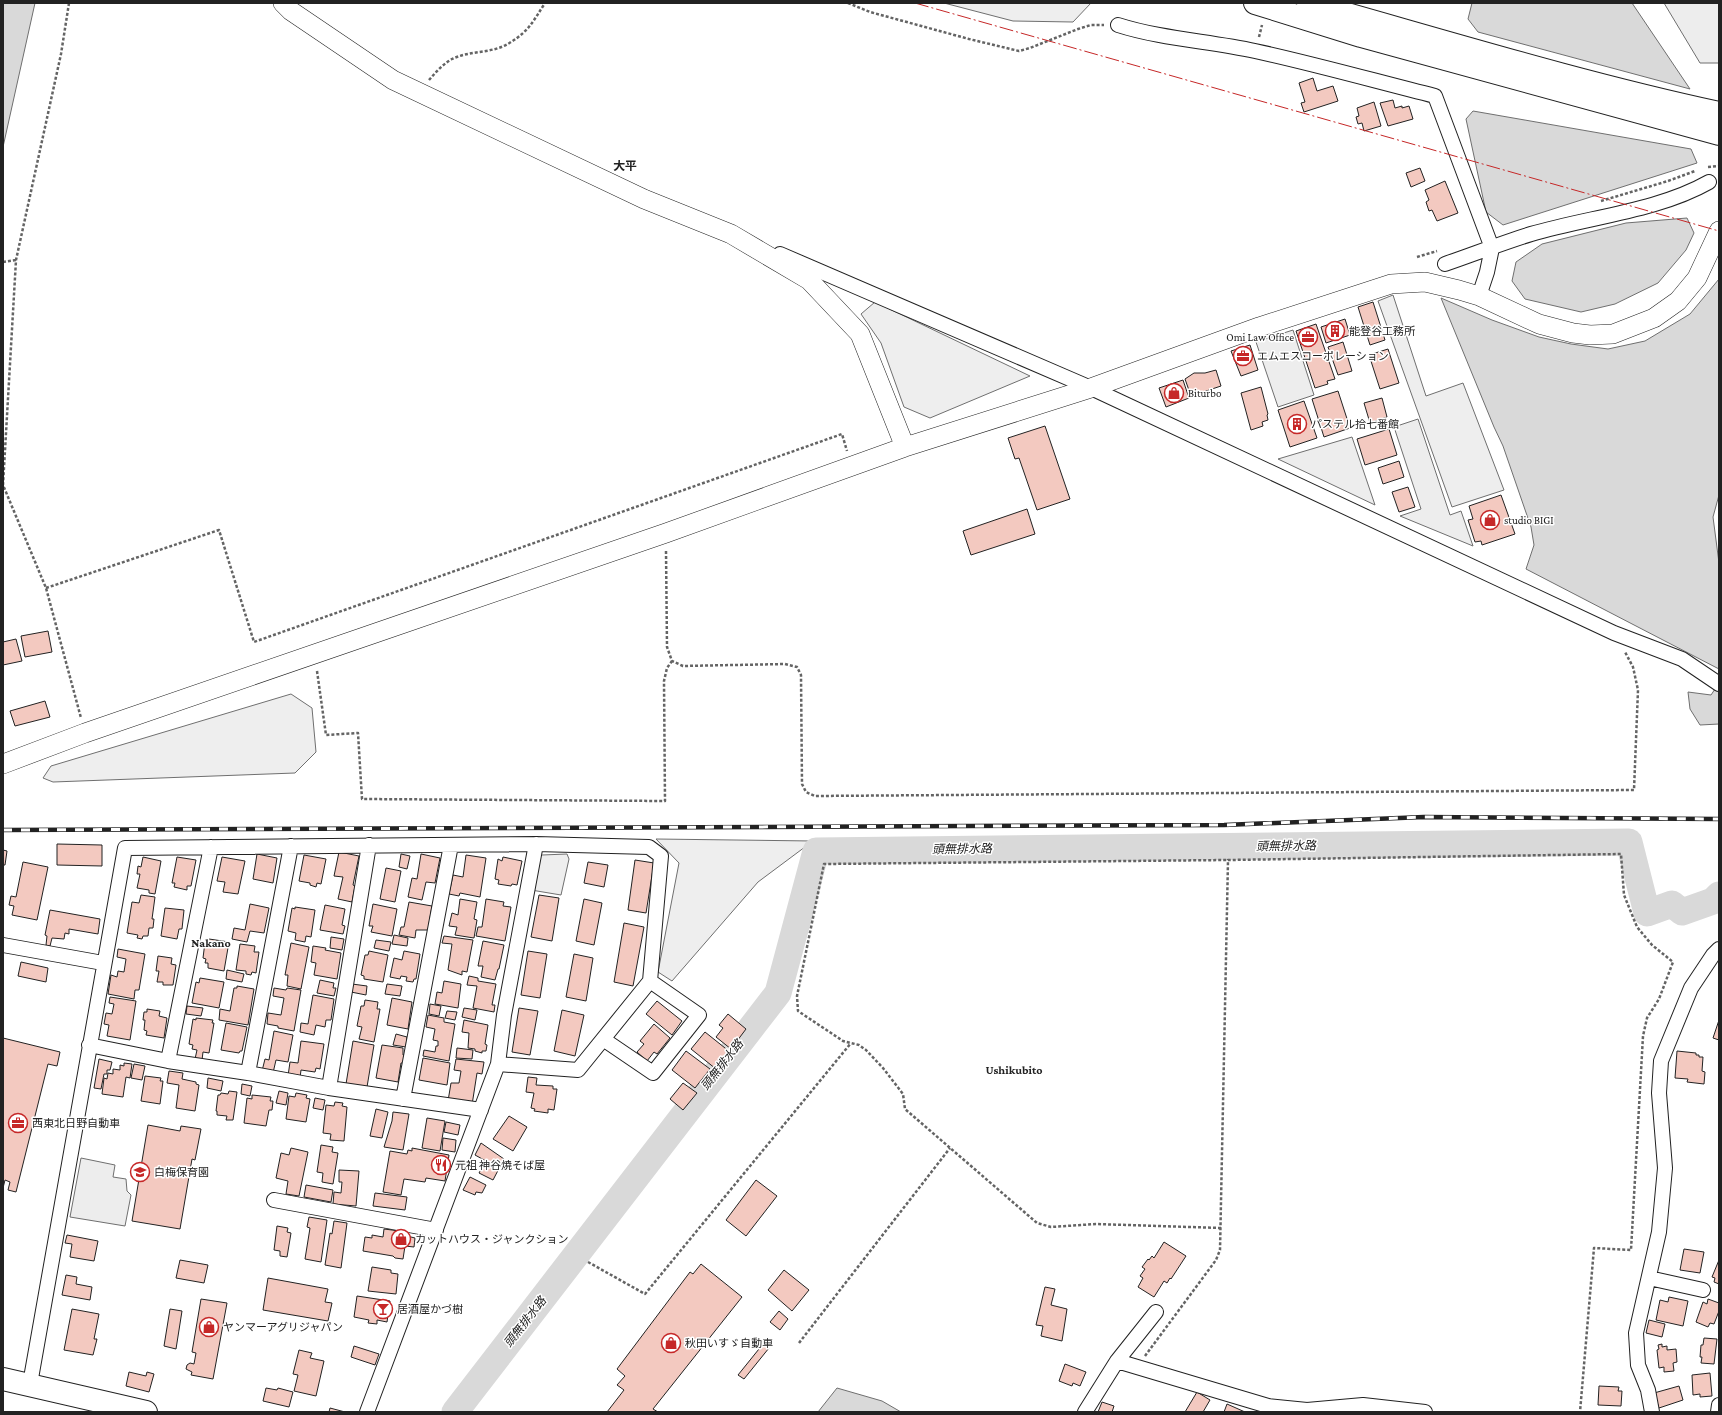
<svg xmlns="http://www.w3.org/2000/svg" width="1722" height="1415" viewBox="0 0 1722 1415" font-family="'Crimson Pro','Noto Sans JP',serif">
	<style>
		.green { fill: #eee; stroke: #6f6f6f }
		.parking { fill: #ededed; stroke: #6f6f6f }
		.water { fill: #d9d9d9; stroke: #6f6f6f }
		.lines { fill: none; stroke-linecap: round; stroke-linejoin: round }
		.river { stroke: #d9d9d9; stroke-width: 27 }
		.building { fill: #f3c9c0; stroke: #222 }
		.street-casing { stroke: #222; stroke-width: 16 }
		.secondary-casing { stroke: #222; stroke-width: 20 }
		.highway-casing { stroke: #222; stroke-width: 24 }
		.path { stroke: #646464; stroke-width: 2.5; stroke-dasharray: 3 2; stroke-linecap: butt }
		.street { stroke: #fff; stroke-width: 14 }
		.secondary { stroke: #fff; stroke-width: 19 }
		.highway { stroke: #fff; stroke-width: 22 }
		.rail-casing { stroke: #222; stroke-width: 4.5 }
		.rail { stroke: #fff; stroke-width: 3; stroke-dasharray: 9; stroke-linecap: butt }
		.power { stroke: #c62828; stroke-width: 1; stroke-dasharray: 14 3 2 3; stroke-linecap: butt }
		.labels { text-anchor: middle; stroke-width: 3; stroke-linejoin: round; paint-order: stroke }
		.poi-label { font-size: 11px; fill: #222; stroke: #fff; text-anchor: start }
		.neighbourhood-label { font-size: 12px; font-weight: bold; fill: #222; stroke: #fff }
		.water-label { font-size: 12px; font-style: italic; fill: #222; stroke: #fff }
	</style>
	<rect width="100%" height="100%" fill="#fff"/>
	<!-- green -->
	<path class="green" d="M 944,3 L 1091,3 L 1073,22 L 1013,21 Z
		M 1393,295 L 1426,396 L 1463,383 L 1504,490 L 1452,507 L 1378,301 Z
		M 875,302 L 1030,376 L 930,418 L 904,407 L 881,343 L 861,314 Z
		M 291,694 L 312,708 L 316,752 L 295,773 L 53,782 L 43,778 L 51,766 Z
		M 656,839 L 813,841 L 758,882 L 672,981 L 658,972 L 679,863 Z
		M 567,854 L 569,859 L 561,895 L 531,890 L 537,860 L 542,855 Z"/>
	<!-- parking -->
	<path class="parking" d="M 1664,3 L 1719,3 L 1719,63 L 1700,63 Z
		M 1293,330 L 1314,395 L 1278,407 L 1256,342 Z
		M 1418,419 L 1450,515 L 1461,511 L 1473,546 L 1400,516 L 1421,509 L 1394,427 Z
		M 1352,437 L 1375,505 L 1278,459 Z
		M 81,1158 L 115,1165 L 113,1177 L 126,1179 L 127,1191 L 131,1195 L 125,1226 L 70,1217 Z"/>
	<!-- water -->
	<path class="water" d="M 3,3 L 35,3 L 3,147 Z
		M 1472,3 L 1632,3 L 1690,89 L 1478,32 L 1468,19 Z
		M 1473,111 L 1691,149 L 1697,163 L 1503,225 L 1486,212 L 1466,119 Z
		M 1687,218 L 1694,233 L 1686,250 L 1658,283 L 1615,304 L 1581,312 L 1525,299 L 1512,281 L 1516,262 L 1542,244 L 1626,223 Z
		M 1719,279 L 1719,495 L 1713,517 L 1719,563 L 1719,669 L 1526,569 L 1534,545 L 1531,527 L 1503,446 L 1494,427 L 1441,298 L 1492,320 L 1539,337 L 1571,344 L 1608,349 L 1645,341 L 1690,314 Z
		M 1719,683 L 1719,724 L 1700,725 L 1690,709 L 1688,692 L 1711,695 Z
		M 837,1388 L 882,1401 L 901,1412 L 818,1412 Z"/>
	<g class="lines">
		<!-- river -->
		<path class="river" d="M 455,1412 L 778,993 L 816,851 L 1629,842 L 1647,913 L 1672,904 L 1682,912 L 1713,901 L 1719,895"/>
	</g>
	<!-- building -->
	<path class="building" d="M 1313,78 L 1317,91 L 1333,86 L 1338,101 L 1304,112 L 1301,103 L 1305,102 L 1299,83 Z
		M 1393,100 L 1395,108 L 1402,106 L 1402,108 L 1409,106 L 1413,119 L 1388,126 L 1380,103 Z
		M 1374,102 L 1381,126 L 1364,131 L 1362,123 L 1358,124 L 1356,117 L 1359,116 L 1357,108 Z
		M 1420,168 L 1425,181 L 1411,187 L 1406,173 Z
		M 1445,181 L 1458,213 L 1437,221 L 1432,210 L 1429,211 L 1426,202 L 1429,200 L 1425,190 Z
		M 1373,302 L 1385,340 L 1370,345 L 1358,307 Z
		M 1345,319 L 1350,335 L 1326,343 L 1321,327 Z
		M 1316,324 L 1335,379 L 1327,381 L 1328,384 L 1315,388 L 1296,331 Z
		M 1343,342 L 1352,371 L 1338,375 L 1328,347 Z
		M 1250,345 L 1258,370 L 1241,376 L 1231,351 Z
		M 1388,349 L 1399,383 L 1380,389 L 1369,355 Z
		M 1216,370 L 1221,386 L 1191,396 L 1185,379 L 1194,373 L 1205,373 Z
		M 1183,380 L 1189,398 L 1166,407 L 1159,388 Z
		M 1261,387 L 1268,414 L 1267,415 L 1268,420 L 1262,422 L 1263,426 L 1251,430 L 1241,393 Z
		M 1338,391 L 1350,428 L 1324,437 L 1312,399 Z
		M 1382,398 L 1387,417 L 1370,423 L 1364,403 Z
		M 1304,401 L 1317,438 L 1290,447 L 1278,410 Z
		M 1045,426 L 1070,499 L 1037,510 L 1019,458 L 1015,459 L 1008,438 Z
		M 1389,429 L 1397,455 L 1365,465 L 1357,439 Z
		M 1399,461 L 1404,477 L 1383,484 L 1378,468 Z
		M 1408,487 L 1415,507 L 1399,512 L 1392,492 Z
		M 1501,495 L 1515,534 L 1482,545 L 1481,541 L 1475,542 L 1468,520 L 1473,519 L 1469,506 Z
		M 1027,509 L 1035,534 L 971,555 L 963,531 Z
		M 48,631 L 52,652 L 25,657 L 21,636 Z
		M 16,639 L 22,661 L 3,665 L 3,642 Z
		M 45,701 L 50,717 L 15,726 L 10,711 Z
		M 57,844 L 102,845 L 102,866 L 57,865 Z
		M 3,850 L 7,851 L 5,865 L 3,865 Z
		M 339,852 L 359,856 L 353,885 L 355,886 L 352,902 L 338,899 L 343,877 L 334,876 Z
		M 257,854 L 277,858 L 273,883 L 253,879 Z
		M 401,854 L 410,856 L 407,869 L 399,867 Z
		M 421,854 L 440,858 L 435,883 L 426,882 L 422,900 L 408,897 L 412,878 L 417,879 Z
		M 304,855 L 326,859 L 321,884 L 317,883 L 316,887 L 310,885 L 310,883 L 299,881 Z
		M 466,855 L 486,858 L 480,897 L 460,893 L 459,896 L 449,894 L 453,875 L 463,877 Z
		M 143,857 L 161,861 L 155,894 L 149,893 L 149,890 L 137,888 L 140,874 L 137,874 L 138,866 L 141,867 Z
		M 177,857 L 196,860 L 191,886 L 187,886 L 187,890 L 174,887 L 175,883 L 172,883 Z
		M 222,857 L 245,861 L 238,894 L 223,892 L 225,882 L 217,881 Z
		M 503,857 L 522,861 L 517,885 L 512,884 L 511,886 L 498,884 L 499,880 L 495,879 L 498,859 L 502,861 Z
		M 635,860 L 654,863 L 646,913 L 628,910 Z
		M 23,862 L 48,867 L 37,920 L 12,915 L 14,906 L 9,905 L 11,896 L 16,897 Z
		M 588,862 L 608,865 L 604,887 L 584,883 Z
		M 386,868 L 401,871 L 395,902 L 380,899 Z
		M 141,895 L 155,897 L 152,919 L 154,919 L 153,928 L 149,928 L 148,936 L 143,936 L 142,939 L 137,938 L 138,935 L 127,933 L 132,902 L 139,903 Z
		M 539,895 L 559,898 L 552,941 L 531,937 Z
		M 460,899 L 477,902 L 474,919 L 477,920 L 474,938 L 455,935 L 457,927 L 449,926 L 452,913 L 458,915 Z
		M 486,899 L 504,902 L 503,906 L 511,907 L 505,941 L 476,936 L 478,927 L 482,927 Z
		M 584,899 L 602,903 L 594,945 L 576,941 Z
		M 409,902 L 432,906 L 428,930 L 416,930 L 415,938 L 399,935 L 401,927 L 404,927 Z
		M 250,904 L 269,908 L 264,933 L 250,931 L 247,942 L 232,939 L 234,928 L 245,930 Z
		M 373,904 L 397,909 L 392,936 L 371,932 L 373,926 L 369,926 Z
		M 325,905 L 345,909 L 342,925 L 345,926 L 343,934 L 320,930 Z
		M 295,907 L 315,910 L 311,937 L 306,936 L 305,942 L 295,940 L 296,933 L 288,931 L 292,908 L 295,909 Z
		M 165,908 L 184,910 L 182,929 L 179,929 L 177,939 L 161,936 Z
		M 50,910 L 100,919 L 98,934 L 69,929 L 69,934 L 65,933 L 64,939 L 52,938 L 50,946 L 46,945 L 47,936 L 45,935 Z
		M 624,923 L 644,927 L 633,986 L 614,982 Z
		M 394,935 L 408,938 L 407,946 L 392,944 Z
		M 444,936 L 473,940 L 467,972 L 462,971 L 462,975 L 448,970 L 452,944 L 442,943 Z
		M 331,937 L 344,939 L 342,950 L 330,948 Z
		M 209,939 L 229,942 L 224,971 L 208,968 L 208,963 L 205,963 L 206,959 L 203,958 L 205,942 L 208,942 Z
		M 376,940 L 391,942 L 389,951 L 374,948 Z
		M 483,941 L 504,945 L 499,969 L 498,969 L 495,980 L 481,977 L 483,966 L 478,966 Z
		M 291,943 L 309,947 L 301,989 L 287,986 L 288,975 L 285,975 Z
		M 240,944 L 255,946 L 254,952 L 259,952 L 256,973 L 252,972 L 251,975 L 246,974 L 246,971 L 236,970 Z
		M 313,946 L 326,948 L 325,950 L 341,953 L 337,979 L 314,975 L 316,963 L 311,962 Z
		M 118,949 L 145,954 L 139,990 L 135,990 L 134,999 L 108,994 L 111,975 L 117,977 L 118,971 L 124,972 L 126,959 L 117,957 Z
		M 369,951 L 388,955 L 383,982 L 364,979 L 364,976 L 361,975 L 365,955 L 368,955 Z
		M 404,951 L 420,954 L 416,979 L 414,979 L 413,982 L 406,981 L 407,977 L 401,976 L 400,979 L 390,977 L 394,958 L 402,960 Z
		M 528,951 L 547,954 L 540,998 L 521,995 Z
		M 574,954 L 593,958 L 586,1001 L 566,997 Z
		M 158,956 L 172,958 L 171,964 L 176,965 L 173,985 L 163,985 L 163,982 L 157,982 L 159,971 L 156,971 Z
		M 21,962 L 48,968 L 46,982 L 18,976 Z
		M 227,970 L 244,974 L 242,982 L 226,979 Z
		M 469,976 L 478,978 L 478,981 L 496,984 L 492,1005 L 495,1005 L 494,1012 L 473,1008 L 477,986 L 467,985 Z
		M 200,978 L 224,982 L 219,1008 L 192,1003 L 196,982 L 199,983 Z
		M 320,980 L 334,983 L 333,988 L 336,988 L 334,996 L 317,993 Z
		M 444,981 L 461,984 L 458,1008 L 435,1004 L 437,992 L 442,993 Z
		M 352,984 L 367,986 L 366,995 L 351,992 Z
		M 387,984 L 402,986 L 400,996 L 385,994 Z
		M 237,986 L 254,989 L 248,1025 L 219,1020 L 220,1009 L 230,1011 L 234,988 L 237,988 Z
		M 274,988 L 286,990 L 287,988 L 301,990 L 294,1031 L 278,1028 L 278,1026 L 267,1024 L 268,1013 L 281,1015 L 284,998 L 273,996 Z
		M 313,995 L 334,999 L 331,1020 L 326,1020 L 325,1027 L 316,1025 L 314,1035 L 300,1032 L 301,1023 L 308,1024 Z
		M 110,997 L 136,1001 L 130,1040 L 107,1036 L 109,1025 L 104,1024 L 106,1013 L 112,1014 L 114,1004 L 109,1003 Z
		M 392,998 L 412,1002 L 408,1029 L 387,1025 Z
		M 365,1000 L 378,1002 L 377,1009 L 380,1009 L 374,1042 L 359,1039 L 362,1027 L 357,1026 L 361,1006 L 364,1006 Z
		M 657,1001 L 682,1021 L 672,1035 L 646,1014 Z
		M 430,1004 L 441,1006 L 439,1016 L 429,1014 Z
		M 187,1006 L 203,1008 L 201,1016 L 186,1014 Z
		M 464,1008 L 477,1010 L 475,1020 L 462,1017 Z
		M 519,1008 L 538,1011 L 530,1055 L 512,1052 Z
		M 147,1009 L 160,1011 L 159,1016 L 167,1018 L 164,1038 L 146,1035 L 147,1031 L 144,1030 L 145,1020 L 143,1020 L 144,1012 L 147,1012 Z
		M 562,1010 L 584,1015 L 575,1056 L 554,1051 Z
		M 447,1011 L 457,1012 L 455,1020 L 445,1018 Z
		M 728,1014 L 746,1029 L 731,1049 L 716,1037 L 723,1028 L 719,1025 Z
		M 428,1015 L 444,1018 L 444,1022 L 455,1024 L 449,1061 L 423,1056 L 424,1050 L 435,1052 L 436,1046 L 438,1046 L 438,1041 L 433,1040 L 435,1029 L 426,1027 Z
		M 196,1018 L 213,1020 L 212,1023 L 214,1023 L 209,1053 L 203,1052 L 202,1060 L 195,1059 L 197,1050 L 192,1049 L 193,1045 L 189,1044 L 193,1019 L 196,1020 Z
		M 464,1020 L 488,1025 L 485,1044 L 487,1045 L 486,1051 L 482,1051 L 482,1053 L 475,1051 L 475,1049 L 468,1048 L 469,1033 L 462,1032 Z
		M 1719,1020 L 1719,1040 L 1713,1038 Z
		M 226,1023 L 247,1027 L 242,1051 L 240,1051 L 239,1053 L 221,1050 Z
		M 654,1024 L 670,1038 L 657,1054 L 654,1052 L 647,1061 L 637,1052 L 644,1044 L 640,1041 Z
		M 274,1031 L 293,1035 L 288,1062 L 276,1060 L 273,1073 L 262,1071 L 265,1059 L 269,1060 Z
		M 705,1032 L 730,1052 L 716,1069 L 691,1049 Z
		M 396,1034 L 407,1037 L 406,1047 L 393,1045 Z
		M 3,1038 L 60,1052 L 57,1066 L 48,1064 L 16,1192 L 8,1190 L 10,1182 L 5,1180 L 3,1188 Z
		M 301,1041 L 324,1044 L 320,1069 L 316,1068 L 315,1072 L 301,1070 L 300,1078 L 288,1076 L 290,1062 L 298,1063 Z
		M 353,1041 L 374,1045 L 367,1087 L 346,1084 Z
		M 382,1045 L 403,1048 L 403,1055 L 405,1055 L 404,1063 L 401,1063 L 398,1082 L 376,1078 Z
		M 457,1048 L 473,1050 L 472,1059 L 456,1058 Z
		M 686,1051 L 710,1069 L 695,1088 L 672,1070 Z
		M 1677,1051 L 1696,1053 L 1696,1055 L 1699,1055 L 1699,1057 L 1703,1057 L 1702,1071 L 1705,1072 L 1704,1084 L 1687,1082 L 1688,1079 L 1675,1078 Z
		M 423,1058 L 450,1063 L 447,1085 L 419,1080 Z
		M 99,1059 L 112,1062 L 110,1070 L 107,1070 L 107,1074 L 104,1074 L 101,1089 L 94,1088 Z
		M 456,1059 L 484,1062 L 482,1074 L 477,1073 L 472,1105 L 448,1101 L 451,1083 L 459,1083 L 461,1071 L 454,1070 Z
		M 124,1063 L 132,1064 L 130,1078 L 126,1077 L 123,1097 L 102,1094 L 104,1078 L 107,1079 L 108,1073 L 113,1074 L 113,1069 L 120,1070 L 120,1065 L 124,1066 Z
		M 134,1064 L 145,1066 L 142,1080 L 131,1078 Z
		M 169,1071 L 183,1073 L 182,1079 L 196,1082 L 196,1084 L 199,1085 L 195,1111 L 176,1108 L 179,1085 L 167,1083 Z
		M 145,1076 L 161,1078 L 160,1081 L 163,1081 L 160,1104 L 141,1101 Z
		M 528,1077 L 537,1078 L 536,1085 L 553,1086 L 553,1089 L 557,1089 L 554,1110 L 548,1109 L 548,1113 L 534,1111 L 535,1109 L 531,1108 L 534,1093 L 526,1092 Z
		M 208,1078 L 223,1081 L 221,1091 L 207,1088 Z
		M 683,1083 L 697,1093 L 683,1110 L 670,1099 Z
		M 242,1084 L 252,1086 L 250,1096 L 241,1094 Z
		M 229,1091 L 237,1092 L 233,1120 L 226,1120 L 227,1116 L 217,1115 L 217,1111 L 216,1111 L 218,1095 L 220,1095 L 221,1093 L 228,1094 Z
		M 279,1091 L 288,1093 L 286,1105 L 276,1103 Z
		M 296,1093 L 307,1095 L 306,1098 L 310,1099 L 306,1122 L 286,1119 L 289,1096 L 295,1097 Z
		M 252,1095 L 271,1097 L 270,1101 L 273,1101 L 272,1110 L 269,1110 L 266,1126 L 244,1123 L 247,1098 L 252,1099 Z
		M 315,1098 L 325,1100 L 323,1110 L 313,1108 Z
		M 335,1102 L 343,1103 L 342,1106 L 347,1107 L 344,1141 L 330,1140 L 331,1134 L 323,1133 L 326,1105 L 334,1106 Z
		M 376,1109 L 388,1112 L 382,1138 L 370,1136 Z
		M 393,1112 L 409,1114 L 403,1150 L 384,1147 L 392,1121 Z
		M 509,1116 L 527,1127 L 513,1151 L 493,1139 Z
		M 427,1118 L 445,1121 L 440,1151 L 422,1148 Z
		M 446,1122 L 460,1125 L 458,1135 L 444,1132 Z
		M 148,1125 L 180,1131 L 181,1126 L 201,1129 L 195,1160 L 192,1159 L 180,1229 L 132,1221 Z
		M 443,1138 L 456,1140 L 455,1152 L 442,1150 Z
		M 481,1143 L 504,1159 L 493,1180 L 479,1173 L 486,1161 L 475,1155 Z
		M 321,1145 L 333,1147 L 332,1152 L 338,1153 L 333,1184 L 322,1182 L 323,1173 L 317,1172 Z
		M 291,1148 L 308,1152 L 299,1196 L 286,1194 L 288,1181 L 276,1178 L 281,1153 L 289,1155 Z
		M 412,1148 L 449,1155 L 445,1181 L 426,1178 L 425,1182 L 404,1179 L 401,1195 L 383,1192 L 390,1151 L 407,1154 L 408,1150 L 412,1151 Z
		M 339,1170 L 359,1171 L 356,1206 L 333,1204 L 334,1192 L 341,1193 L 342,1182 L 339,1182 Z
		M 470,1177 L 486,1185 L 482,1193 L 476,1192 L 475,1195 L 463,1190 Z
		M 756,1180 L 777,1196 L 746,1236 L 726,1220 Z
		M 306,1185 L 333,1190 L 331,1202 L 304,1197 Z
		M 375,1193 L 407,1197 L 405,1210 L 373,1206 Z
		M 309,1217 L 327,1220 L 321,1262 L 305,1259 L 310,1228 L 307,1227 Z
		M 334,1221 L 347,1223 L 341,1268 L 325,1265 L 330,1233 L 332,1234 Z
		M 277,1226 L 288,1228 L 287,1232 L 291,1233 L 287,1257 L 280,1256 L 280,1251 L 274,1250 Z
		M 384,1229 L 400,1231 L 399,1234 L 415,1238 L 414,1247 L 405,1246 L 403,1259 L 395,1258 L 393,1256 L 363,1251 L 365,1237 L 372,1238 L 372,1235 L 383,1237 Z
		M 67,1235 L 98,1241 L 94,1261 L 70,1257 L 72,1244 L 65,1243 Z
		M 1164,1242 L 1186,1256 L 1171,1279 L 1170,1278 L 1167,1283 L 1164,1281 L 1154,1297 L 1138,1287 L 1143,1278 L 1140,1276 L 1145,1269 L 1142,1267 L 1148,1259 L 1149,1260 L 1152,1256 L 1154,1258 Z
		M 1684,1249 L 1704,1252 L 1700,1273 L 1680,1270 Z
		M 180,1260 L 208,1265 L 204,1283 L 176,1278 Z
		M 1719,1260 L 1719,1284 L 1714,1282 L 1715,1278 L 1712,1277 Z
		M 701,1264 L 742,1297 L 653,1409 L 658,1412 L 607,1412 L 624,1390 L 617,1385 L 625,1376 L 617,1369 L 690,1272 L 693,1274 Z
		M 372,1267 L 391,1270 L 391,1273 L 398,1274 L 396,1294 L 368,1291 Z
		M 784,1270 L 809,1290 L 792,1311 L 768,1290 Z
		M 66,1275 L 77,1277 L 76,1284 L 92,1287 L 90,1300 L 62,1295 Z
		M 268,1278 L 328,1289 L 325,1302 L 332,1303 L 328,1321 L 263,1310 Z
		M 1045,1287 L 1055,1289 L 1051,1305 L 1067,1309 L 1062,1341 L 1041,1336 L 1043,1326 L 1036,1325 Z
		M 357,1296 L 390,1301 L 387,1322 L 377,1320 L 377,1324 L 368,1323 L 369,1320 L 354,1317 Z
		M 1669,1297 L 1688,1301 L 1683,1326 L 1656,1320 L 1660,1300 L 1668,1302 Z
		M 201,1299 L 227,1303 L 213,1379 L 191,1375 L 192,1372 L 186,1369 L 187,1365 L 190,1363 L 194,1364 L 196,1353 L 192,1352 Z
		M 1708,1299 L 1719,1303 L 1719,1311 L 1714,1324 L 1710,1323 L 1708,1327 L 1696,1322 L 1703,1302 L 1707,1304 Z
		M 72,1309 L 99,1314 L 94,1339 L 97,1339 L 93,1355 L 64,1350 Z
		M 170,1309 L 182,1311 L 176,1349 L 164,1346 Z
		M 779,1311 L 788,1319 L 780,1330 L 770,1322 Z
		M 1649,1320 L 1665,1324 L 1662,1337 L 1646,1333 Z
		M 1704,1338 L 1717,1339 L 1714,1364 L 1701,1363 L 1702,1357 L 1700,1357 L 1701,1345 L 1703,1345 Z
		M 763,1344 L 769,1348 L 744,1379 L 738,1375 Z
		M 1662,1344 L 1662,1347 L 1667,1346 L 1667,1350 L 1676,1349 L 1677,1362 L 1673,1363 L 1674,1371 L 1664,1372 L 1664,1367 L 1659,1368 L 1657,1350 L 1659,1349 L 1658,1345 Z
		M 354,1346 L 379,1354 L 375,1365 L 351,1357 Z
		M 299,1350 L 312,1353 L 310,1358 L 324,1361 L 316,1396 L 294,1391 L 298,1375 L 293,1374 Z
		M 1065,1364 L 1086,1372 L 1080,1386 L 1073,1383 L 1072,1386 L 1059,1381 Z
		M 129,1372 L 146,1376 L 147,1372 L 154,1374 L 149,1392 L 126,1386 Z
		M 1710,1373 L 1712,1396 L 1700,1397 L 1700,1394 L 1693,1395 L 1692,1375 Z
		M 1599,1386 L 1619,1387 L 1618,1391 L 1622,1391 L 1621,1406 L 1598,1405 Z
		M 1679,1386 L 1683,1400 L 1659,1408 L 1654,1393 Z
		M 266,1388 L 277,1390 L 278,1388 L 293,1392 L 289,1407 L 263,1401 Z
		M 1197,1392 L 1210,1400 L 1203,1412 L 1185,1412 Z
		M 1102,1402 L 1114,1406 L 1112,1412 L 1098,1412 Z
		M 1227,1404 L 1245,1412 L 1224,1412 Z
		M 330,1408 L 345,1412 L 329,1412 Z"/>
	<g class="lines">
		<!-- street casing -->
		<g class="street-casing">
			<path id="street" d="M 1118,25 C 1162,39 1209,41 1255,51 C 1315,64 1375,81 1435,96 L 1492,248 L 1487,272 L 1479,296
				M 780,254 L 1091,388 L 1614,633 L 1682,659 L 1719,684
				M 1445,264 C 1474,254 1502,243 1531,234 C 1589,217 1658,211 1709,182
				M 3,945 L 103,963
				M 603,1039 L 653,1073 L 699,1015 L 650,981
				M 89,1045 L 168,1061 L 248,1073 L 329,1088 L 481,1110
				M 168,1061 L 211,847
				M 248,1073 L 291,846
				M 329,1088 L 369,845
				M 403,1099 L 451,845
				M 274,1200 L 436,1230
				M 1649,1278 L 1703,1290
				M 1117,1361 L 1268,1406 L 1307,1410 L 1363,1405 L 1425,1412
				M 30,1384 L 125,848 L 536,844 L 649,847 L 661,856 L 650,981 L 578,1070 L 498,1064
				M 367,1412 L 498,1064 L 504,1015 L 536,844
				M 1085,1412 L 1117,1361 L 1156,1312
				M 1652,1412 L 1648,1390 L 1638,1365 L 1636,1333 L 1659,1232 L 1665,1168 L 1659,1093 L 1661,1061 L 1691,988 L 1713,955 L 1719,949
				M 1718,1412 L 1719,1405"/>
		</g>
		<!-- secondary casing -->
		<g class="secondary-casing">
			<path id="secondary" d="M 283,3 L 291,11 L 393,80 L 644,199 L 731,234 L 809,280 L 860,334 L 905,447
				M 3,764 L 85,733 L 666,533 L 905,447 L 1091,388 L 1259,327 L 1391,284 L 1425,282 L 1459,290 L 1479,296 L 1539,324 L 1573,333 L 1590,335 L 1613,334 L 1654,318 L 1678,301 L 1697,278 L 1719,231"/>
		</g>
		<!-- highway casing -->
		<g class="highway-casing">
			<path id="highway" d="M 1255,3 L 1361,36 L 1719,134
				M 1308,3 C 1444,41 1580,83 1719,113
				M 3,1379 L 146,1412"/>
		</g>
		<!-- path -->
		<path class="path" d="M 69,3 L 61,54 L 16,260 L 3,485 L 46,588 L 81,718
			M 848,3 L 870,12 L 969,39 L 1019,51 L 1030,48 L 1078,29 L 1091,25 L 1104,25
			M 1259,37 L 1262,25
			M 429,80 C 436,72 443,64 452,59 C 470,50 494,54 511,42 C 529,31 534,20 545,3
			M 1708,167 L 1719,166
			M 1601,201 L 1668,181 L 1695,171
			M 1417,257 L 1437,251
			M 3,262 L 16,260
			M 666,551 L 667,647 L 672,661 L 683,666 L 785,664 L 797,667 L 801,675 L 802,784 L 806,792 L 815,796 L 1634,790 L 1638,690 L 1633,667 L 1625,652
			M 46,588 L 219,530 L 254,642 L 842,434 L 847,451
			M 317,671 L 326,735 L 358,733 L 362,799 L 665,801 L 664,681 L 667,668 L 672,661
			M 1221,1228 L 1096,1224 L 1051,1227 L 1037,1223 L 905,1109 L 903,1094 L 883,1068 L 866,1050 L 859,1045 L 843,1041 L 798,1011 L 797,996 L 824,864 L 1228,860
			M 588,1262 L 645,1294 L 851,1043
			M 799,1343 L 950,1148
			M 1145,1356 L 1216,1260 L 1220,1250 L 1228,860 L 1621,854 L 1624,895 L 1637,927 L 1652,945 L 1673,962 L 1659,999 L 1647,1018 L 1643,1036 L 1631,1250 L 1594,1248 L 1580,1412"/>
		<!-- street -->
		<use href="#street" class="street"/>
		<!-- secondary -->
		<use href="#secondary" class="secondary"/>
		<!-- highway -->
		<use href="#highway" class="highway"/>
		<!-- rail casing -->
		<g class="rail-casing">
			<path id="rail" d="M 3,830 L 1224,825 L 1424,817 L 1719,819"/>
		</g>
		<!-- rail -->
		<use href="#rail" class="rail"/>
		<!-- power -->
		<path class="power" d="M 915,3 L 1719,231"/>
	</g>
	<!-- icons -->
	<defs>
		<g id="building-ring" transform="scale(1)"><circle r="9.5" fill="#fff" stroke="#c62828" stroke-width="1.5"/><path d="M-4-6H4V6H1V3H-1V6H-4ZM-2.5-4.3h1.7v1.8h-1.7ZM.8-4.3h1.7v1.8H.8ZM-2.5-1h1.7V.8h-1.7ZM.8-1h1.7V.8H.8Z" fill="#c62828"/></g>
		<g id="office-ring" transform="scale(1)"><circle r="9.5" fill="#fff" stroke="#c62828" stroke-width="1.5"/><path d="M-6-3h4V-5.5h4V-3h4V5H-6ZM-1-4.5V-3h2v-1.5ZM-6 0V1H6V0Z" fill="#c62828"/></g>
		<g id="shop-ring" transform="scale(1)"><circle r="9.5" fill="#fff" stroke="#c62828" stroke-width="1.5"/><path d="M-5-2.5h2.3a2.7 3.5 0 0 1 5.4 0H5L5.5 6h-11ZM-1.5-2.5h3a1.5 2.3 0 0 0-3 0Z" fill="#c62828"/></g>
		<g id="restaurant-ring" transform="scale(1)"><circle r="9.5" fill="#fff" stroke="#c62828" stroke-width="1.5"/><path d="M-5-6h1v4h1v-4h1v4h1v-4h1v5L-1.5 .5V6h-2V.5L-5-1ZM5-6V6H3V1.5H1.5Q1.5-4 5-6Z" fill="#c62828"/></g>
		<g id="school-ring" transform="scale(1)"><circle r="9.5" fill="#fff" stroke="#c62828" stroke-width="1.5"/><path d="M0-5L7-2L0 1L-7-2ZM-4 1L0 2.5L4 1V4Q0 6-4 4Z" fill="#c62828"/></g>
		<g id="bar-ring" transform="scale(1)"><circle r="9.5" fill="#fff" stroke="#c62828" stroke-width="1.5"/><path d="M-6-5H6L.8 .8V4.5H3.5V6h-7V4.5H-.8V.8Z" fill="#c62828"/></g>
	</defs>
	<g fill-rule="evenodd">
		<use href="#building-ring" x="1335" y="331"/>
		<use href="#office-ring" x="1308" y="337"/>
		<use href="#office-ring" x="1243" y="356"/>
		<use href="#shop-ring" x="1174" y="393"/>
		<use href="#building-ring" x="1297" y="424"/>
		<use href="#shop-ring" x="1490" y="520"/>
		<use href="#office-ring" x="18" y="1123"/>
		<use href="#restaurant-ring" x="441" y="1165"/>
		<use href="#school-ring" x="140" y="1172"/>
		<use href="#shop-ring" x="401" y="1239"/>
		<use href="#bar-ring" x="383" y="1309"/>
		<use href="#shop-ring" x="209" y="1327"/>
		<use href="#shop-ring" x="671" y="1343"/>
	</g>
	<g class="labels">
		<!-- poi labels -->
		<g class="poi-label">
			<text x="1349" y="335">能登谷工務所</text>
			<text x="1294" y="341" text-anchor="end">Omi Law Office</text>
			<text x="1257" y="360">エムエスコーポレーション</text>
			<text x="1188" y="397">Biturbo</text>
			<text x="1311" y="428">パステル拾七番館</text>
			<text x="1504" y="524">studio BIGI</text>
			<text x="32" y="1127">西東北日野自動車</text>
			<text x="455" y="1169">元祖 神谷焼そば屋</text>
			<text x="154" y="1176">白梅保育園</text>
			<text x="415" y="1243">カットハウス・ジャンクション</text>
			<text x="397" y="1313">居酒屋かづ樹</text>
			<text x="223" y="1331">ヤンマーアグリジャパン</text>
			<text x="685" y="1347">秋田いすゞ自動車</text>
		</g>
		<!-- neighbourhood labels -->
		<g class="neighbourhood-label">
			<text x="625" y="170">大平</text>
			<text x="211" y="947">Nakano</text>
			<text x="1014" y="1074">Ushikubito</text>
		</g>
		<!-- water labels -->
		<g class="water-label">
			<text transform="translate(1286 846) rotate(-1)" y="4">頭無排水路</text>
			<text transform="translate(962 849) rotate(-1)" y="4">頭無排水路</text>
			<text transform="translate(722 1065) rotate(-52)" y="4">頭無排水路</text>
			<text transform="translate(525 1322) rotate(-52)" y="4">頭無排水路</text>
		</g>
	</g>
	<!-- border -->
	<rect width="1722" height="1415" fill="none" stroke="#222222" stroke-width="8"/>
</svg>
